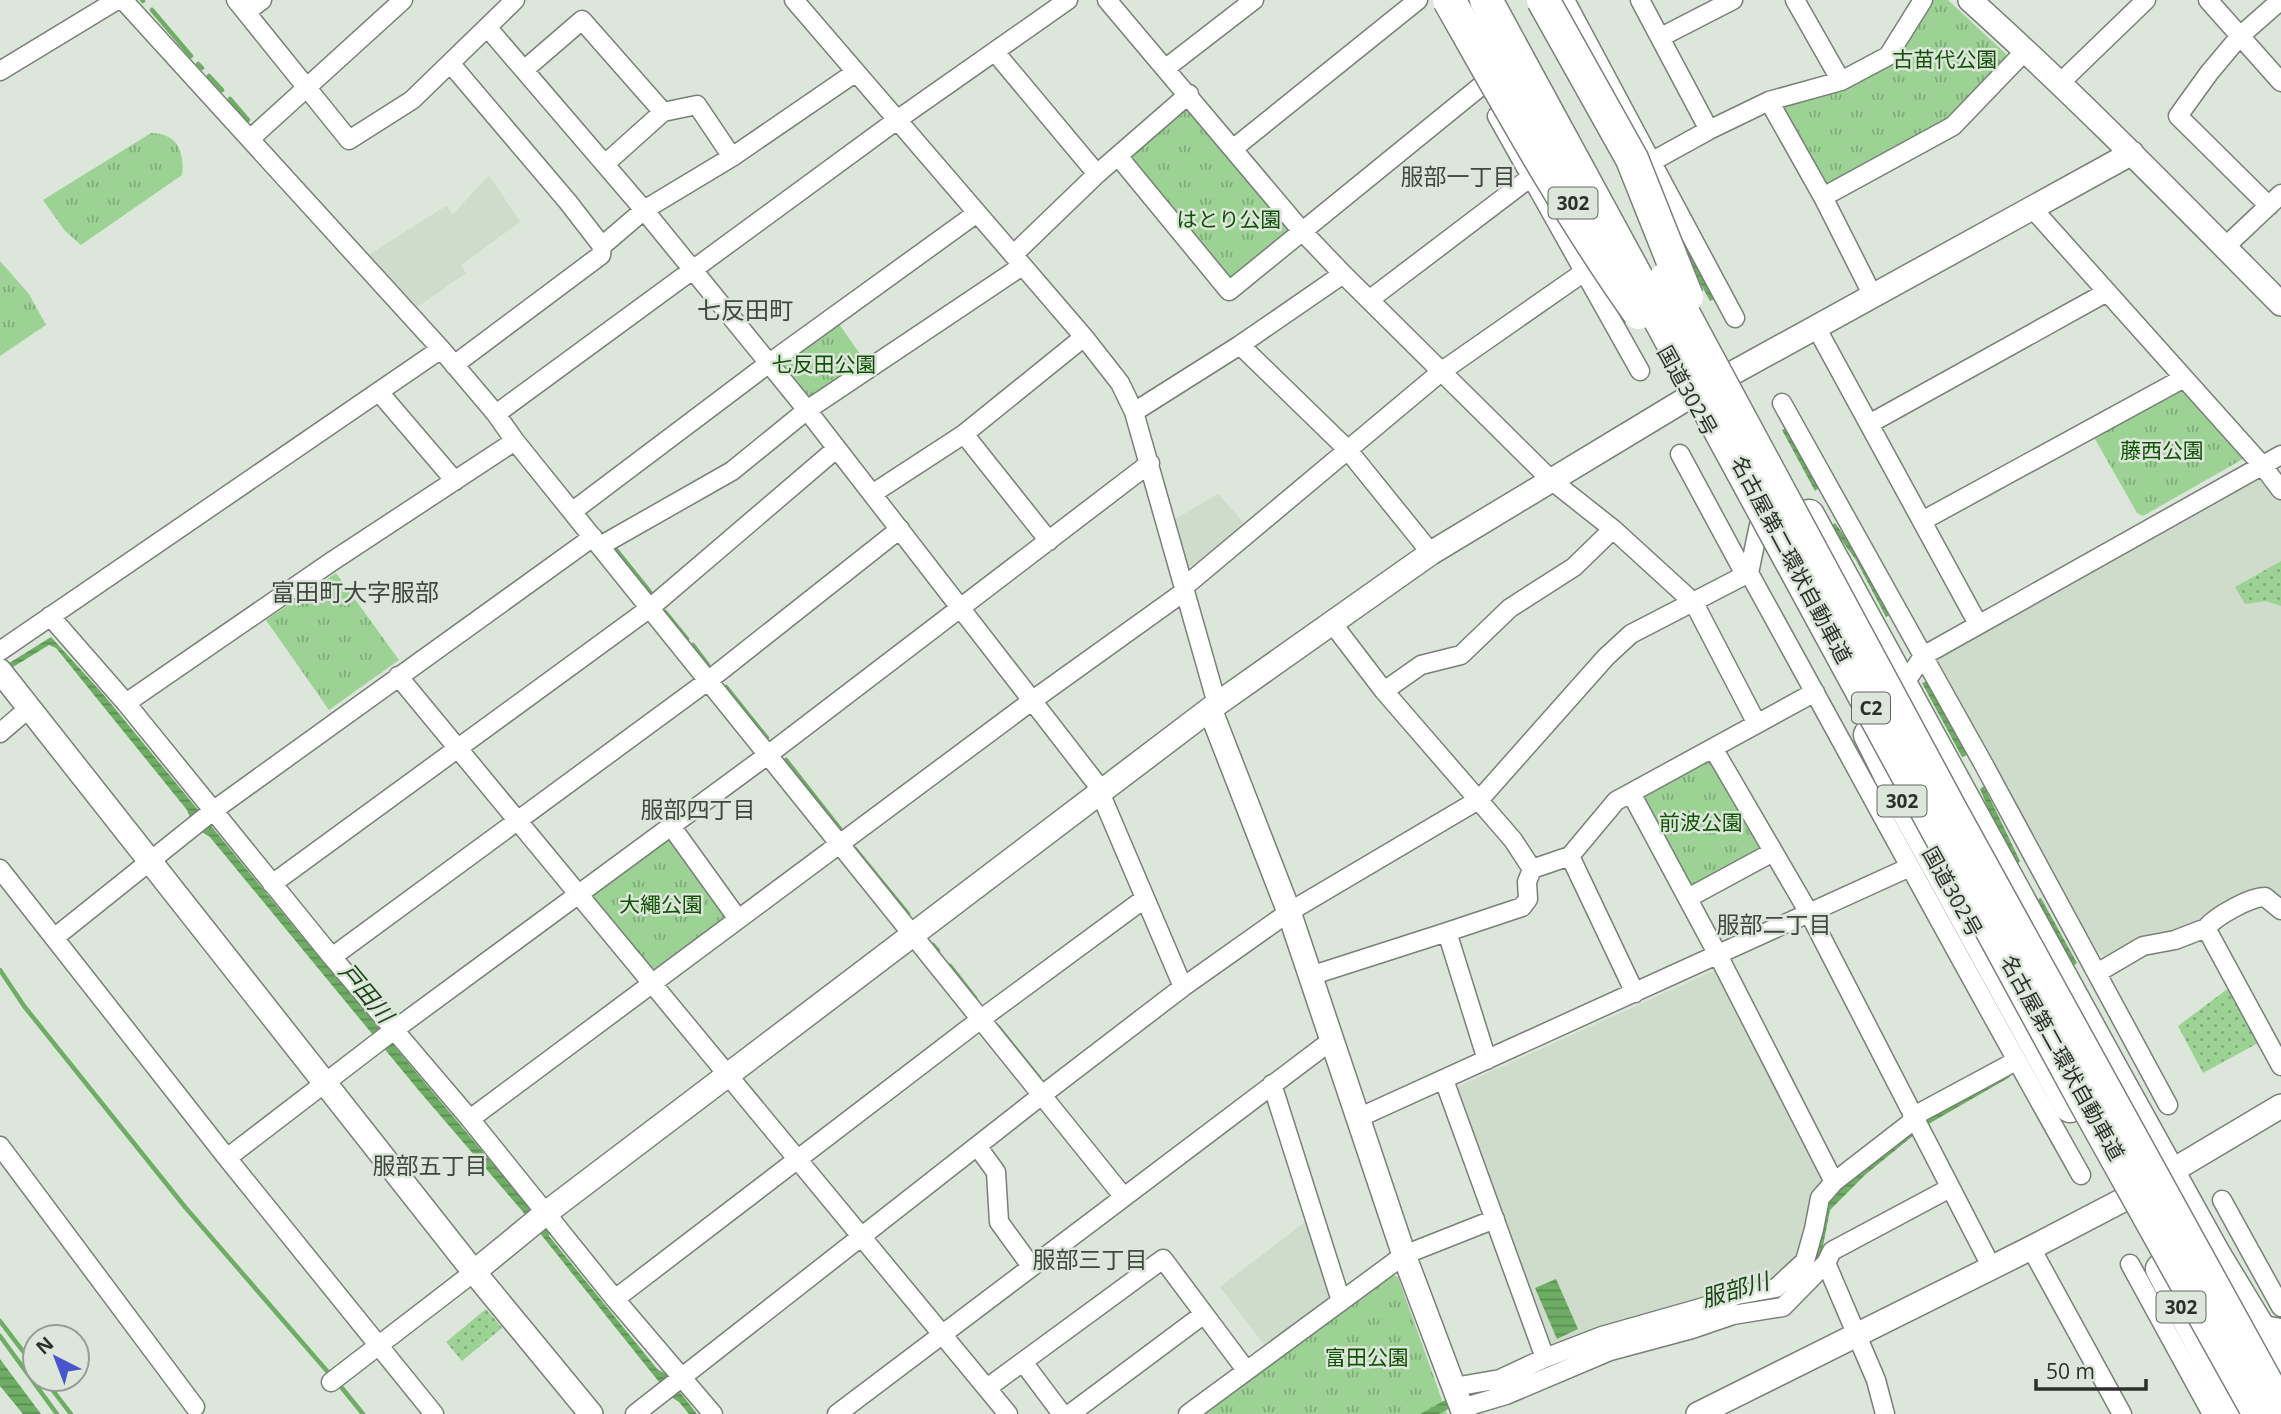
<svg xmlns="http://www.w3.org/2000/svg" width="2281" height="1414" viewBox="0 0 2281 1414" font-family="'Open Sans','Noto Sans JP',sans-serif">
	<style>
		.built { fill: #cfdccc }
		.grass { fill: url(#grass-dots) }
		.park { fill: url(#park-tufts) }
		.water { fill: url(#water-rules) }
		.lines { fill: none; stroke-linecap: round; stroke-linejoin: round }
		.stream { stroke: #6eae64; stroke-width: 4.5 }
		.minor-casing { stroke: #788077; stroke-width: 21 }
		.tertiary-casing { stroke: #788077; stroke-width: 26 }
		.trunk-casing { stroke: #788077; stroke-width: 33 }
		.minor { stroke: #fff; stroke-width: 18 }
		.tertiary { stroke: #fff; stroke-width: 23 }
		.trunk { stroke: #fff; stroke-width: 30 }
		.motorway-bridge-casing { stroke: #788077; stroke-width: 35; stroke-linecap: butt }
		.motorway-bridge { stroke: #fff; stroke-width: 32 }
		.labels { text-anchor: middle; stroke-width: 5; stroke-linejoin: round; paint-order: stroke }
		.shield { fill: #dde6db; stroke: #616660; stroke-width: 2 }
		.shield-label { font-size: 19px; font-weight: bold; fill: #2c2f2b }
		.park-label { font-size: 21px; fill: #105204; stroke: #dde6db }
		.street-label { font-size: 21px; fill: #2c2f2b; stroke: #dde6db }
		.neighbourhood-label { font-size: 23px; fill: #40483f; stroke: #dde6db }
		.water-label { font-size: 23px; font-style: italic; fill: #1a4614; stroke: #dde6db }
		.quarter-label { font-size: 24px; fill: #40483f; stroke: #dde6db }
	</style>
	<defs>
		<pattern id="grass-dots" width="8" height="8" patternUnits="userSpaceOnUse" patternTransform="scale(1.75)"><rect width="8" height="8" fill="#9dd295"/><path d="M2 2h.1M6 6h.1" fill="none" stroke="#80ab7a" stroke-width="1.8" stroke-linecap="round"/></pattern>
		<pattern id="park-tufts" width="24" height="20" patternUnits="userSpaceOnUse" patternTransform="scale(1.75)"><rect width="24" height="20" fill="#9dd295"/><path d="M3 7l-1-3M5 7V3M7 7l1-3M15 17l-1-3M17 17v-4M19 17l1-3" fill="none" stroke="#80ab7a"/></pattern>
		<pattern id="water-rules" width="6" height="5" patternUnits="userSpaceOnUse" patternTransform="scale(1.75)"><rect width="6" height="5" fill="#6eae64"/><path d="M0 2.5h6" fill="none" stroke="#5b8e53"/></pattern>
	</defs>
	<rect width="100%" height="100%" fill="#dde6db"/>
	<!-- built -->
	<path class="built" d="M 489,175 L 520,222 L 461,265 L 466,273 L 413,310 L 365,257 L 446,206 L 453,214 Z
		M 2257,476 L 2266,476 L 2281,498 L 2281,903 L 2252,893 L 2190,926 L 2174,931 L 2157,932 L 2140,937 L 2105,956 L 2096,951 L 1937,659 Z
		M 1218,494 L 1246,525 L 1198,567 L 1187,565 L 1175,519 Z
		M 1715,970 L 1719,972 L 1824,1182 L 1797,1264 L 1776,1284 L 1549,1348 L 1456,1091 L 1459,1086 Z
		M 1310,1218 L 1331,1298 L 1266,1347 L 1220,1287 Z"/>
	<!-- grass -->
	<path class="grass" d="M 2281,561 L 2281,606 L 2266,601 L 2245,604 L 2235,587 Z
		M 2230,987 L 2260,1042 L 2203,1073 L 2178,1026 Z
		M 486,1309 L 502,1328 L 462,1361 L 446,1342 Z"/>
	<!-- park -->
	<path class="park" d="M 1930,0 L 1948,0 L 2006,54 L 2006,59 L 1950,120 L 1828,186 L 1820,183 L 1780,110 L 1782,105 L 1892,61 Z
		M 1181,109 L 1189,110 L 1290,231 L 1233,283 L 1130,160 L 1131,154 Z
		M 151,133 C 177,133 185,152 182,175 L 81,245 L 65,231 L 43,200 Z
		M 0,261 L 29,294 L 46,325 L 0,356 Z
		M 839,324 L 867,364 L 809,405 L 781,369 L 783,365 Z
		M 2185,388 L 2246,454 L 2243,459 L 2143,516 L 2137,513 L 2095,439 L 2098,433 L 2178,389 Z
		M 336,573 L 399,660 L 329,710 L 266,620 Z
		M 1707,758 L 1712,759 L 1762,849 L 1691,888 L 1640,797 Z
		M 667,841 L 675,841 L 728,920 L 656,970 L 650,968 L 593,900 L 594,894 Z
		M 1390,1274 L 1398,1277 L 1447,1414 L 1200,1414 Z"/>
	<!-- water -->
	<path class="water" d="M 1658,195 L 1715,299 L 1710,301 L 1653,197 Z
		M 1786,428 L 1819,488 L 1815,491 L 1782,430 Z
		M 1835,523 L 1859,556 L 1891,614 L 1886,617 L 1856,560 L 1831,526 Z
		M 51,637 L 103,694 L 285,916 L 529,1207 L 549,1231 L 549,1236 L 658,1370 L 665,1373 L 697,1414 L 689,1414 L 679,1402 L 671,1397 L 523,1212 L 420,1092 L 209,836 C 199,832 190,820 187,810 L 56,648 L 49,645 L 0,675 L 6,665 Z
		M 1927,681 L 1967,755 L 1962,757 L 1922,683 Z
		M 1984,786 L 2020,861 L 2017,864 L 1996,828 L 1980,789 Z
		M 2041,898 L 2077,963 L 2073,966 L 2036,900 Z
		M 2009,1074 L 2010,1077 L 1925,1126 L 1865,1175 L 1830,1210 L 1823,1246 L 1812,1272 L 1784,1298 L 1474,1397 L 1438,1414 L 1420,1414 L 1467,1388 L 1602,1340 L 1738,1300 L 1781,1292 L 1823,1208 L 1841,1186 L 1922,1117 Z
		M 1556,1279 L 1578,1329 L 1557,1339 L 1535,1288 Z
		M 0,1359 L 41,1414 L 23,1414 L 0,1386 Z"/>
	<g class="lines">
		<!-- stream -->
		<path class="stream" d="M 142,0 L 143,1
			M 152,10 L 191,56
			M 198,64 L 202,68
			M 209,76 L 222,90
			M 230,99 L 248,120
			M 613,546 L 650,592
			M 665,612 L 687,639
			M 693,645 L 708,665
			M 726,687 L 767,738
			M 786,760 L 840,829
			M 855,849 L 908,914
			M 933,945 L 938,951
			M 950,966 L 975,998
			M 0,970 L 24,1006 L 185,1207 L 327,1371
			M 998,1027 L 1039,1078
			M 0,1321 L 35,1367
			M 0,1336 L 57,1414
			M 44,1379 L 71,1414
			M 342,1388 L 363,1414"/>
		<!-- minor casing -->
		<g class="minor-casing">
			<path id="minor" d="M 123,0 L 441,349 L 496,414 L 515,441 L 1123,1196
				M 236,0 L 349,140 L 412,100 L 515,0
				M 794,0 L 1084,337 L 1120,383 L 1134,412 L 1217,704
				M 1107,0 L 1301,230 L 1343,274 L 1551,480 L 1613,529 L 1694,603 L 1757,724
				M 1565,0 L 1735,318
				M 1640,0 L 1709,130
				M 1795,0 L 1841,81
				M 2208,0 L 2281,82
				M 246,12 L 262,0
				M 487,27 L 644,210 L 807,410 L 1096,783 L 1183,987
				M 1661,37 L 1733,0
				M 995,52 L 1097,174
				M 450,63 L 568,202 L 602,246
				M 1166,68 L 1254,0
				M 524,70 L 582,20 L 663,112 L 605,164
				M 0,71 L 117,0
				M 2060,83 L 2146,0
				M 1769,101 L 1823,197 L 1873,296
				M 663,112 L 697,105 L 732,157
				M 1497,116 L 1640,371
				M 250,139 L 403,0
				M 1234,148 L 1418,0
				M 1118,156 L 1229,291 L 1481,86
				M 1651,162 L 1709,130 L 1769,101 L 1841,81 L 1888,56 L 1923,0
				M 1823,197 L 1953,126 L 2026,50
				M 2269,206 L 2178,116 L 2209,73 L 2240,36 L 2281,0
				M 2032,208 L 2262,465 L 2281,490
				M 2225,247 L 2281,194
				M 1013,255 L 1097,174 L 1189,94
				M 1343,274 L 1240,345 L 1347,449 L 1431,553
				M 1369,300 L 1531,177
				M 1816,327 L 1978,624
				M 454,365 L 601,255 L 602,246 L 644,210 L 732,157 L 856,72
				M 379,392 L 455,481
				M 1782,403 L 1984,765 L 2168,1105
				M 1134,412 L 1240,345
				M 496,414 L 897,120 L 1068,0
				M 1869,424 L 2107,292
				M 964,434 L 1049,541
				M 1680,454 L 1741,567 L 1749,573 C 1860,774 1968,975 2081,1175
				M 872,494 L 964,434 L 1084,337
				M 573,511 L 768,364 L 977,213
				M 1922,521 L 2184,378
				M 600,546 L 732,471 L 807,410 L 1022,266
				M 1184,587 L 1442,371 L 1584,272
				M 50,616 L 126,703 L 332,957 L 470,1119 L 615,1299 L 713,1414
				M 1332,623 L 1384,691 L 1513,840 L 1532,869
				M 0,651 L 441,349
				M 398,676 L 1008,1414
				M 1903,686 L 1923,656 L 2281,455
				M 1384,691 L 1421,665 L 1461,655 L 1510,608 L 1574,567 L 1613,529
				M 126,703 L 331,562 L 515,441
				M 0,733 L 29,708
				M 1713,748 L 1809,913 L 1992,1268
				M 1631,793 L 1718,955 L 1834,1182
				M 671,826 L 738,919
				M 1570,856 L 1635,993
				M 0,869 L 227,1158 L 434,1414
				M 272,884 L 650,608 L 836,449
				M 1688,898 L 1773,852
				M 2206,928 C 2216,916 2250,897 2265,897 L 2281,910
				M 54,938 L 214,810 L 593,537
				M 332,957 L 709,680 L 900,529
				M 2097,973 L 2143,946 L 2175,940 L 2206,928 L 2281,1066
				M 1310,976 L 1447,932
				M 1487,1060 L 1447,932 L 1522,907 L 1528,899 L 1527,882 L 1532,869 L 1570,856 L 1616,801 L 1815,692
				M 1444,1080 L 1545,1358
				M 1272,1084 L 1341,1301
				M 1912,1117 L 2016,1061
				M 1358,1118 L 1910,867
				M 470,1119 L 1033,700 L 1185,591
				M 0,1146 L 195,1407
				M 977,1146 L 996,1172 L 999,1222 L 1031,1266
				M 227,1158 L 394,1030 L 769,754 L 1150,463
				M 2222,1200 L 2281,1307
				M 2031,1248 L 2122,1414
				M 2130,1264 L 2212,1414
				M 615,1299 L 981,1019 L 1144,899
				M 2257,1324 L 2281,1328
				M 1023,1362 L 1062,1414
				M 331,1382 L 474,1272
				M 1454,1387 L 1500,1379 L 1545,1358 L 1602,1336 L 1704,1307 L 1737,1295 L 1776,1288 L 1805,1261 L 1814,1229 L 1820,1198 L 1834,1182 L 1914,1120
				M 987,1388 L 1163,1259 L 1246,1370
				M 1462,1408 L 1506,1395 L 1610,1351 L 1692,1329 L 1733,1315 L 1783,1307 L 1826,1263
				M 635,1414 L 1042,1095 L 1183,987 L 1289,912 L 1480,799 L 1606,657 L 1631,634 L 1749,573 L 1759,525
				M 837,1414 L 1332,1040
				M 1070,1414 L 1204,1314
				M 1188,1414 L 1404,1255 L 1495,1219
				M 1885,1414 L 1876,1380 L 1826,1263 L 1832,1251 L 1950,1188"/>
		</g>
		<!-- tertiary casing -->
		<g class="tertiary-casing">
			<path id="tertiary" d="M 1970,0 C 2078,97 2179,201 2281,304
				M 0,671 L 474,1272 L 591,1414
				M 1210,709 L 1289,912 L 1404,1255 L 1464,1414
				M 474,1272 L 546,1213 L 1210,709 L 1431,553 L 1691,396 L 2132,153
				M 1698,1414 L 2031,1248 L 2123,1200 L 2281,1106"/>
		</g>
		<!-- trunk casing -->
		<g class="trunk-casing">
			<path id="trunk" d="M 1809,515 L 2113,1070 L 2215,1254 L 2281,1363
				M 1869,735 L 1906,809 L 2070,1107
				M 2161,1269 L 2238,1414"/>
		</g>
		<!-- minor -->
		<use href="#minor" class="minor"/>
		<!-- tertiary -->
		<use href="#tertiary" class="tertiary"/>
		<!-- trunk -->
		<use href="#trunk" class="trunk"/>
		<!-- motorway-bridge casing -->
		<g class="motorway-bridge-casing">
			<path id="motorway-bridge" d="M 1449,0 C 1509,106 1568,213 1639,313
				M 1486,0 L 2084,1100 L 2259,1414
				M 1543,0 L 1632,159 L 1687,297
				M 1665,279 L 1952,812 L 2281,1409"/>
		</g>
		<!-- motorway-bridge -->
		<use href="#motorway-bridge" class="motorway-bridge"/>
	</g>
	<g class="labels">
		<!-- shield labels -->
		<g class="shield">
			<rect x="1548.5" y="187.5" width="49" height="31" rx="5"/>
			<rect x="1852" y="692.5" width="38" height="31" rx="5"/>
			<rect x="1877.5" y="785.5" width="49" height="31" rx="5"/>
			<rect x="2156.5" y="1291.5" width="49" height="31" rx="5"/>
		</g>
		<g class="shield-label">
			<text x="1573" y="210">302</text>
			<text x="1871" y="715">C2</text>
			<text x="1902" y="808">302</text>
			<text x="2181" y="1314">302</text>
		</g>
		<!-- park labels -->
		<g class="park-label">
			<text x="1945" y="67">古苗代公園</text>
			<text x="1229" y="227">はとり公園</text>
			<text x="824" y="372">七反田公園</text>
			<text x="2162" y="458">藤西公園</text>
			<text x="1701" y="830">前波公園</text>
			<text x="661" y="912">大繩公園</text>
			<text x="1367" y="1365">富田公園</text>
		</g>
		<!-- street labels -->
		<g class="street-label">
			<text transform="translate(1687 391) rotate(61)" y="7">国道302号</text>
			<text transform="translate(1791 560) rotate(62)" y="7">名古屋第二環状自動車道</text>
			<text transform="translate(1952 892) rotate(61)" y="7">国道302号</text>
			<text transform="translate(2062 1058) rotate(61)" y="7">名古屋第二環状自動車道</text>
		</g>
		<!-- neighbourhood labels -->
		<g class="neighbourhood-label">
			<text x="1458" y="185">服部一丁目</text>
			<text x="698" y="818">服部四丁目</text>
			<text x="1774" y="933">服部二丁目</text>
			<text x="430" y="1174">服部五丁目</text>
			<text x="1090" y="1268">服部三丁目</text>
		</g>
		<!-- water labels -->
		<g class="water-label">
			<text transform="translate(366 993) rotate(50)" y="8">戸田川</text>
			<text transform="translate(1735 1290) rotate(-16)" y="8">服部川</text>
		</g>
		<!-- quarter labels -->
		<g class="quarter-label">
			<text x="745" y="319">七反田町</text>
			<text x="355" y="601">富田町大字服部</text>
		</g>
	</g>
	<!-- north arrow -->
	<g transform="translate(56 1358) rotate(318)"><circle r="33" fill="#dde6db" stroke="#969d95" stroke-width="2"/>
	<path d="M0-5L12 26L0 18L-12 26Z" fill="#4955ca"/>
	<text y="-10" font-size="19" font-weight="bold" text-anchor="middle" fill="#2c2f2b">N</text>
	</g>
	<!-- scale -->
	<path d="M2036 1379v10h110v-10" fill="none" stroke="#2c2f2b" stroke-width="3.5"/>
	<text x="2046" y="1379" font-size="21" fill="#2c2f2b" stroke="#dde6db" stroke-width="5" paint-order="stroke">50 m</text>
</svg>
